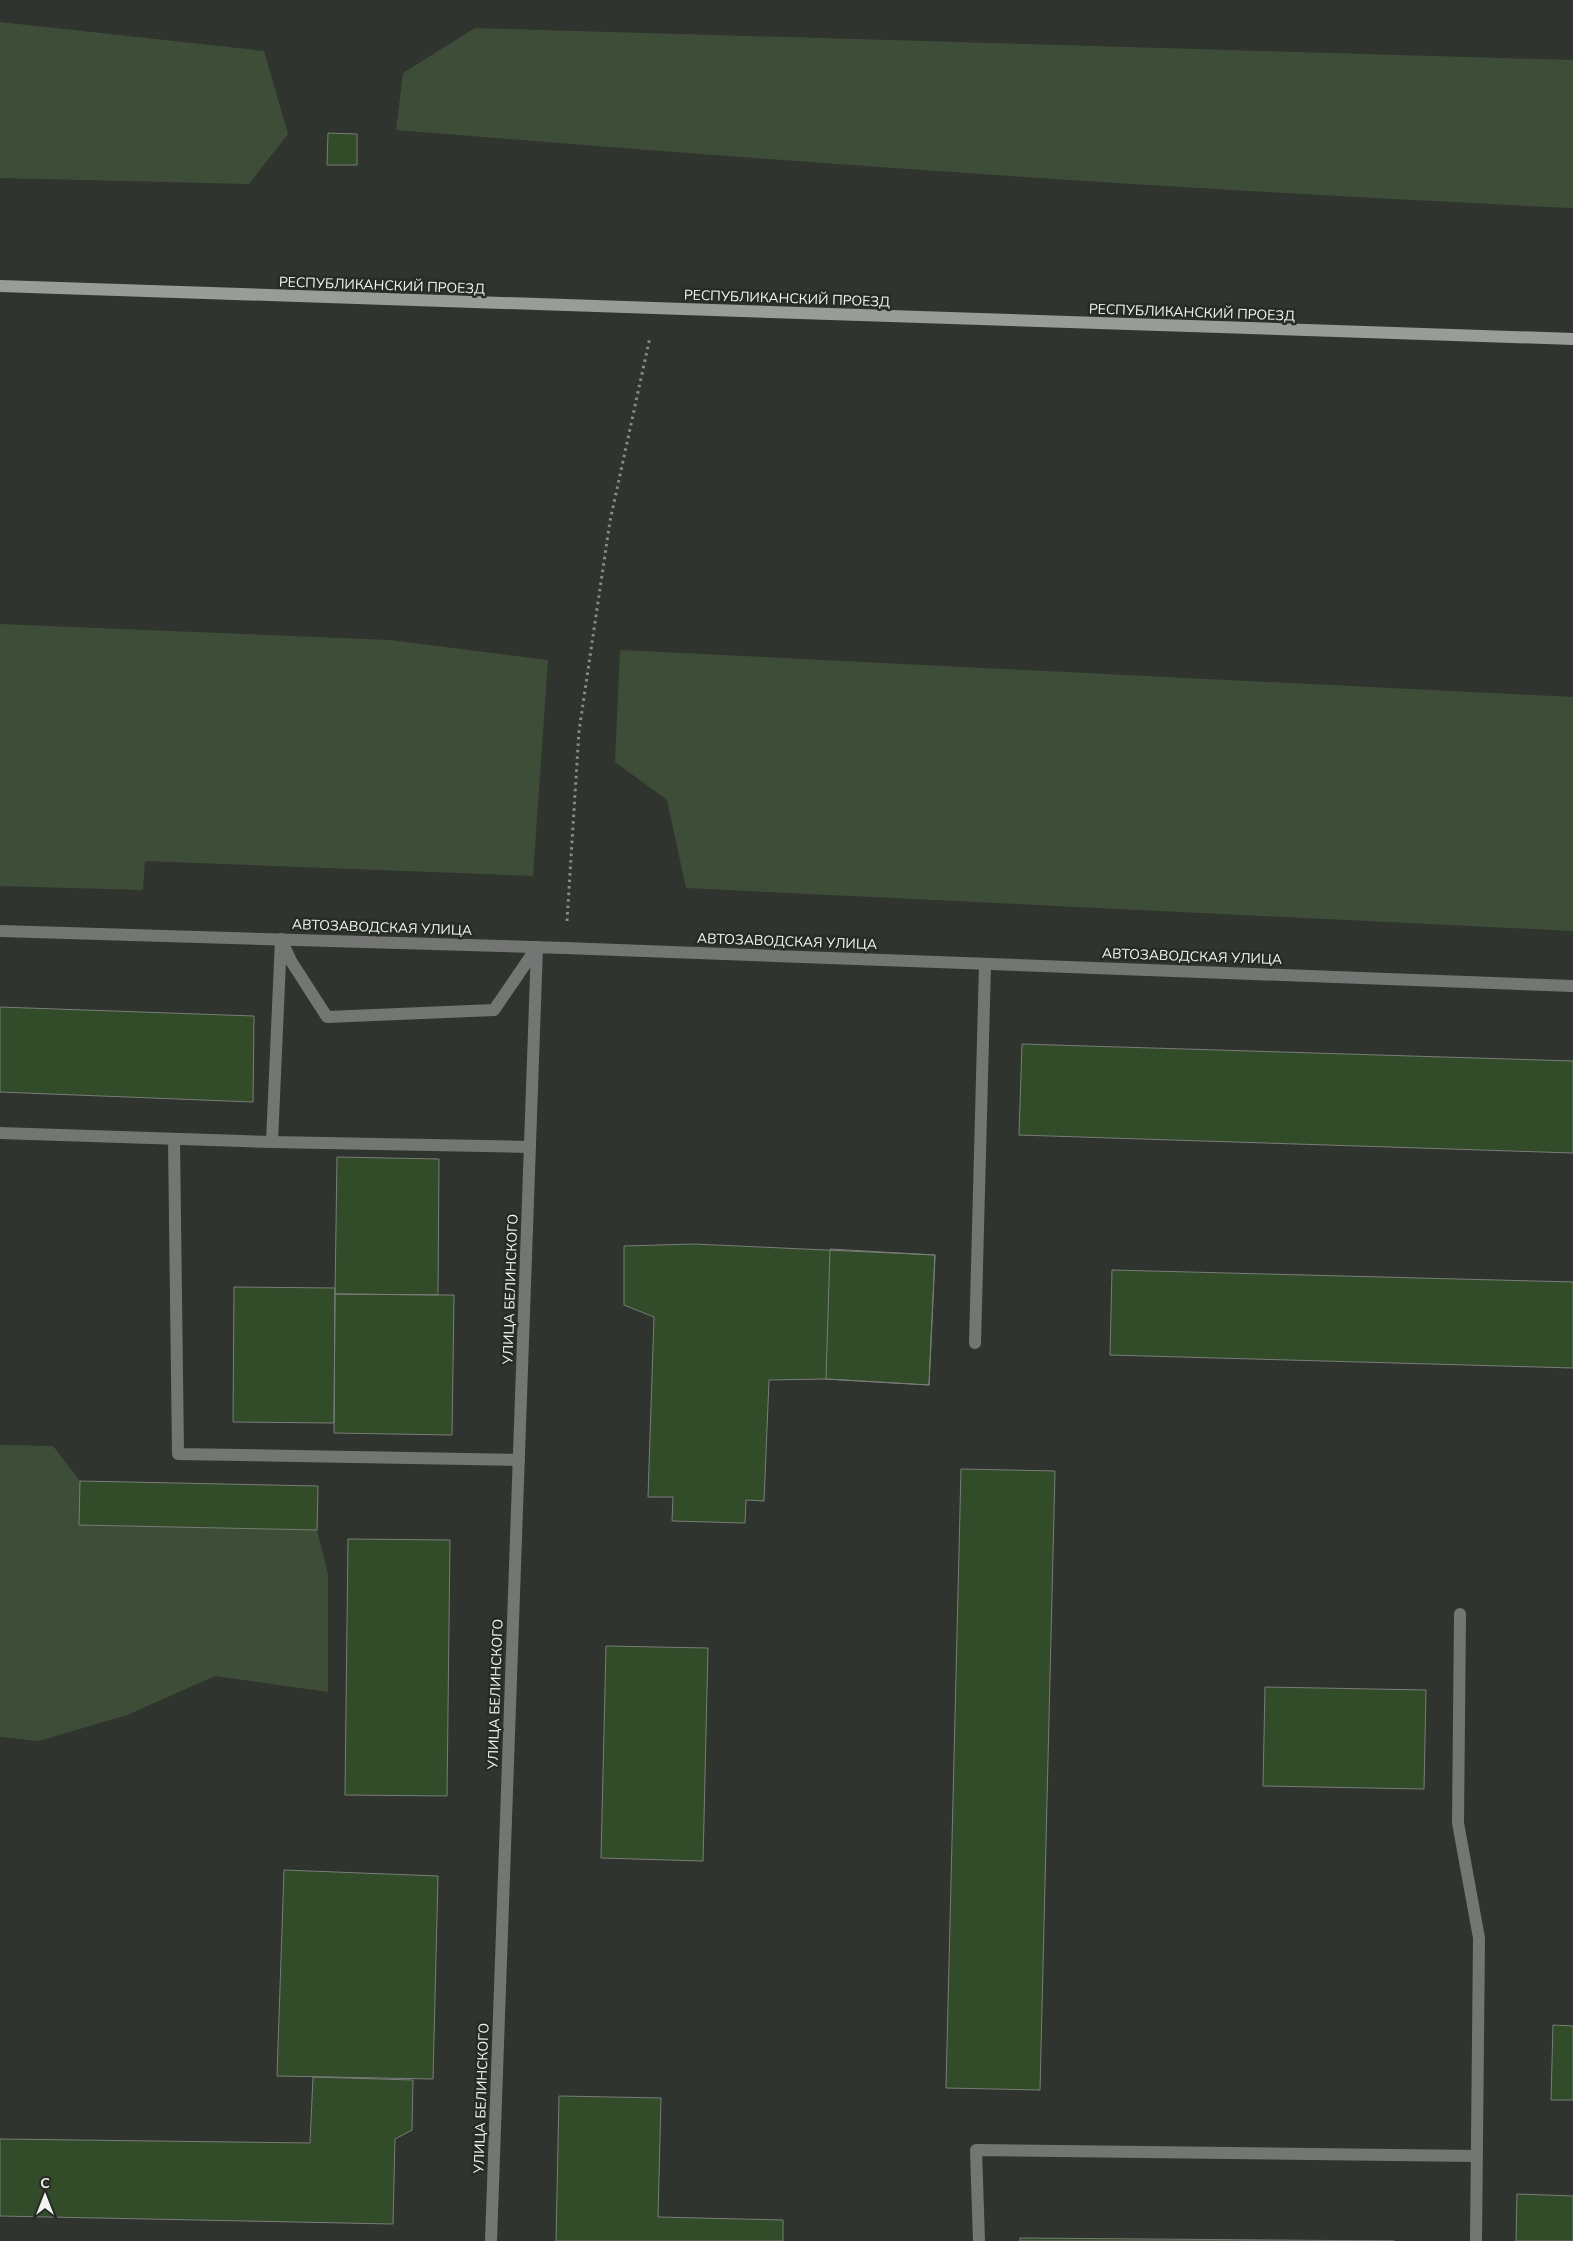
<svg xmlns="http://www.w3.org/2000/svg" width="1573" height="2241" viewBox="0 0 1573 2241" font-family="'Nunito Sans',sans-serif">
	<style>
		.green { fill: #3e4d38 }
		.building { fill: #324b29; stroke: #797d78 }
		.lines { fill: none; stroke-linecap: round; stroke-linejoin: round }
		.path { stroke: #898d88; stroke-width: 3; stroke-dasharray: 2.5 4; stroke-linecap: butt }
		.service { stroke: #747674; stroke-width: 12 }
		.minor { stroke: #747674; stroke-width: 12 }
		.secondary { stroke: #999c98; stroke-width: 12 }
		.labels { text-anchor: middle; stroke-width: 5; stroke-linejoin: round; paint-order: stroke }
		.street-label { font-size: 14px; fill: #f1f4f0; stroke: #272a25 }
	</style>
	<rect width="100%" height="100%" fill="#30342f"/>
	<!-- green -->
	<path class="green" d="M 0,22 L 264,51 L 288,134 L 249,184 L 0,178 Z
		M 475,28 L 1573,60 L 1573,208 C 1180,190 788,162 396,130 L 403,73 Z
		M 0,624 L 390,640 L 548,660 L 533,876 L 145,861 L 143,890 L 0,886 Z
		M 620,650 L 1573,697 L 1573,931 L 686,888 L 667,800 L 615,762 Z
		M 0,1445 L 53,1446 L 80,1481 L 80,1525 L 317,1530 L 328,1574 L 328,1692 L 215,1676 L 127,1715 L 39,1741 L 0,1737 Z"/>
	<!-- building -->
	<path class="building" d="M 328,133 L 357,134 L 357,165 L 327,165 Z
		M 0,1007 L 254,1016 L 253,1102 L 0,1092 Z
		M 1022,1044 L 1573,1061 L 1573,1153 L 1019,1135 Z
		M 337,1157 L 439,1159 L 438,1295 L 335,1294 Z
		M 694,1244 L 935,1255 L 929,1385 L 826,1379 L 769,1380 L 764,1501 L 746,1500 L 745,1523 L 672,1521 L 673,1497 L 648,1497 L 654,1317 L 624,1305 L 624,1246 Z
		M 830,1249 L 935,1255 L 929,1385 L 826,1379 Z
		M 1112,1270 L 1573,1282 L 1573,1368 L 1110,1355 Z
		M 234,1287 L 335,1288 L 334,1423 L 233,1422 Z
		M 335,1294 L 454,1295 L 452,1435 L 334,1433 Z
		M 961,1469 L 1055,1471 L 1040,2090 L 946,2088 Z
		M 80,1481 L 318,1486 L 317,1530 L 79,1525 Z
		M 348,1539 L 450,1540 L 447,1796 L 345,1795 Z
		M 606,1646 L 708,1648 L 703,1861 L 601,1858 Z
		M 1265,1687 L 1426,1690 L 1424,1789 L 1263,1786 Z
		M 284,1870 L 438,1876 L 433,2079 L 277,2076 Z
		M 1553,2025 L 1573,2026 L 1573,2100 L 1551,2100 Z
		M 313,2077 L 413,2080 L 412,2130 L 395,2139 L 393,2224 L 0,2216 L 0,2139 L 310,2143 Z
		M 559,2096 L 661,2098 L 658,2217 L 783,2220 L 783,2241 L 556,2241 Z
		M 1517,2194 L 1573,2196 L 1573,2241 L 1516,2241 Z
		M 1020,2238 L 1394,2241 L 1020,2241 Z"/>
	<g class="lines">
		<!-- path -->
		<path class="path" d="M 567,921 L 579,731 L 610,521 L 650,337"/>
		<!-- service -->
		<path class="service" d="M 0,1133 L 272,1142
			M 174,1140 L 178,1454 L 519,1460
			M 530,1147 L 272,1142 L 281,939 L 291,961 L 327,1017 L 494,1010 L 537,947
			M 975,1343 L 985,964
			M 1460,1614 L 1458,1823 L 1479,1938 L 1476,2241
			M 979,2241 L 976,2150 L 1477,2156"/>
		<!-- minor -->
		<path class="minor" d="M 0,931 L 565,948 L 1573,986
			M 491,2241 L 537,947"/>
		<!-- secondary -->
		<path class="secondary" d="M 0,286 L 1573,339"/>
	</g>
	<g class="labels">
		<!-- street labels -->
		<g class="street-label">
			<text transform="translate(382 285) rotate(2)" y="5">РЕСПУБЛИКАНСКИЙ ПРОЕЗД</text>
			<text transform="translate(787 298) rotate(2)" y="5">РЕСПУБЛИКАНСКИЙ ПРОЕЗД</text>
			<text transform="translate(1192 312) rotate(2)" y="5">РЕСПУБЛИКАНСКИЙ ПРОЕЗД</text>
			<text transform="translate(382 927) rotate(2)" y="5">АВТОЗАВОДСКАЯ УЛИЦА</text>
			<text transform="translate(787 941) rotate(2)" y="5">АВТОЗАВОДСКАЯ УЛИЦА</text>
			<text transform="translate(1192 956) rotate(2)" y="5">АВТОЗАВОДСКАЯ УЛИЦА</text>
			<text transform="translate(510 1289) rotate(-88)" y="5">УЛИЦА БЕЛИНСКОГО</text>
			<text transform="translate(495 1694) rotate(-88)" y="5">УЛИЦА БЕЛИНСКОГО</text>
			<text transform="translate(481 2098) rotate(-88)" y="5">УЛИЦА БЕЛИНСКОГО</text>
		</g>
	</g>
	<!-- north arrow -->
	<g transform="translate(45 2196)" stroke="#272a25" stroke-width="4" paint-order="stroke">
	<path d="M0-4L9 19L0 12L-9 19Z" fill="#f1f4f0"/>
	<text y="-8" font-size="14" font-weight="bold" text-anchor="middle" fill="#f1f4f0">С</text>
	</g>
</svg>
